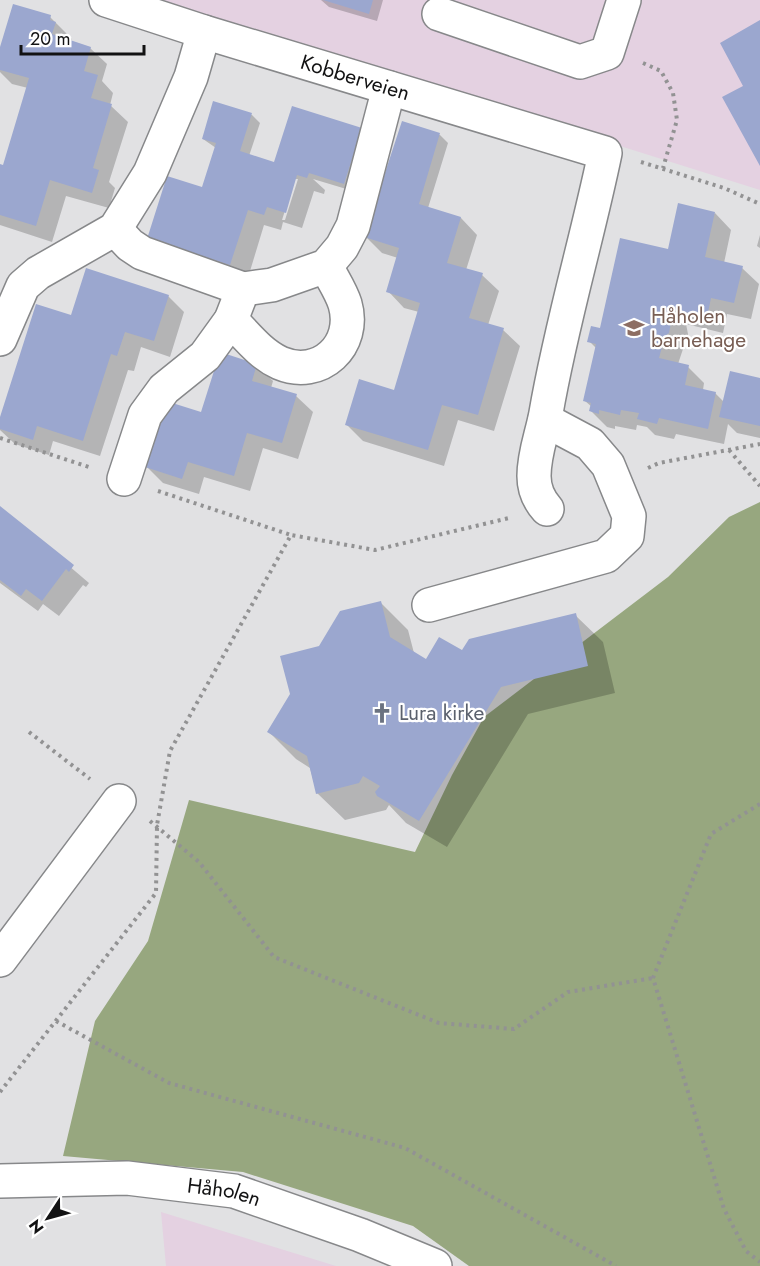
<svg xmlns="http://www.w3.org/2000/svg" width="760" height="1266" viewBox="0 0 760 1266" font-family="Jost,sans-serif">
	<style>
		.commercial { fill: #e4d1e1 }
		.forest { fill: #97a77f }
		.shadow { fill: #0003; fill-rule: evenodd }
		.building { fill: #9ba7cf }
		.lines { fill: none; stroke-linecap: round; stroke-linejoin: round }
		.minor-casing { stroke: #87888a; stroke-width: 36 }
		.path { stroke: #929293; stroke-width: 4; stroke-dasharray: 3 4.5; stroke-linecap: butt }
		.minor { stroke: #fff; stroke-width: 33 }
		.labels { text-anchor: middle; stroke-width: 4.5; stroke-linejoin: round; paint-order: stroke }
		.street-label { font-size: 21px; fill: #121213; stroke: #fff }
		.education-label { font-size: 21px; fill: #785e54; stroke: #fff; text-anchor: start }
		.worship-label { font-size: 21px; fill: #5b616d; stroke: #fff; text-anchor: start }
	</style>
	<rect width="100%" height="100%" fill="#e1e1e3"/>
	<!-- commercial -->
	<path class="commercial" d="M 155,0 L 760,0 L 760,190 Z
		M 161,1212 L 336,1266 L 166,1266 Z"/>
	<!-- forest -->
	<path class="forest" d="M 760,502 L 760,1266 L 469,1266 L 413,1226 L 243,1172 L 63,1156 L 95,1021 L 148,941 L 189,800 L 415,852 L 452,775 L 484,717 L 668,577 L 729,517 Z"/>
	<!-- shadow -->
	<path class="shadow" d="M 321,0 L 383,0 L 377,21 L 329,7 Z
		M 50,17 L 72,39 L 71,42 L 90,48 L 107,64 L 102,81 L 113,93 L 110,105 L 128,122 L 109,182 L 115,188 L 109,208 L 66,196 L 52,242 L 0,225 L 0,166 L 4,167 L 28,88 L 12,84 L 0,72 L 0,52 Z
		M 214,103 L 252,115 L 260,123 L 249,156 L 275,164 L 361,129 L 353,191 L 313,179 L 325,190 L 324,194 L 314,191 L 302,228 L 283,222 L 281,230 L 264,225 L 247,281 L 165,255 L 203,188 L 216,148 L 203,139 ZM 295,179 L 298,179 L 285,220 L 282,220 Z
		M 403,123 L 440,135 L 448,143 L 428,208 L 461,218 L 477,235 L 466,270 L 482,275 L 499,291 L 488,325 L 503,330 L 520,346 L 494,431 L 458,420 L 444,466 L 363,441 L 346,424 L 395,392 L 419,312 L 404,308 L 388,291 L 398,258 L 382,253 L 366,237 Z
		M 715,213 L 731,230 L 724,263 L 742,268 L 759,284 L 751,319 L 727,314 L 723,333 L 686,324 L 688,334 L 678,364 L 688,367 L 704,383 L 703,390 L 715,393 L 724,402 L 760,380 L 760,438 L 737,433 L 728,424 L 724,444 L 676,434 L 674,439 L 655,435 L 647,427 L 637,425 L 636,430 L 615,426 L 615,429 L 607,427 L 591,411 L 592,407 L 585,401 L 597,349 L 589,341 L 669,251 Z
		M 760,235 L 760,248 L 757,246 Z
		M 168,296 L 184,312 L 170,357 L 141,347 L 134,371 L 128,370 L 100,456 L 53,441 L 49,455 L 15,444 L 0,430 L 0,422 L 72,316 Z
		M 256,365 L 273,381 L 271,388 L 296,396 L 313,412 L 298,459 L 263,448 L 250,491 L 204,477 L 199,494 L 163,483 L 147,467 Z
		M 0,507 L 89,583 L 86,587 L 83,585 L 59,616 L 43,604 L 38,611 L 0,583 Z
		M 381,603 L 408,630 L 414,653 L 427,661 L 463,652 L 575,615 L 603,642 L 615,693 L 528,714 L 447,847 L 406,823 L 389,805 L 386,810 L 345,820 L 317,793 L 310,768 L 296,759 L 269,732 L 320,647 Z"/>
	<!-- building -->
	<path class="building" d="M 323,0 L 373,0 L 369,14 Z
		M 13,4 L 51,15 L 50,20 L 56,22 L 52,34 L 91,47 L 84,71 L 98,75 L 91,98 L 112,104 L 93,168 L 99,170 L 92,193 L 50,180 L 36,226 L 0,215 L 0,164 L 3,165 L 29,78 L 0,70 L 0,47 Z
		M 760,20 L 760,166 L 722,97 L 743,86 L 720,43 Z
		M 213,101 L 252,113 L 240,151 L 274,162 L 292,106 L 362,128 L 344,184 L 309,173 L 307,178 L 297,175 L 286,213 L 267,207 L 264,215 L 248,210 L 230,265 L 147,239 L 167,176 L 202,187 L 216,143 L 202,139 Z
		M 402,121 L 440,133 L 419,204 L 461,217 L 447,263 L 483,273 L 469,318 L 504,328 L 478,415 L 442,405 L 428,450 L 345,425 L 359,379 L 394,390 L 420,303 L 386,292 L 399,248 L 364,237 Z
		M 678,203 L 715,212 L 705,257 L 743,266 L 734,303 L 711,298 L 707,317 L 671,309 L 672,317 L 669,333 L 665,336 L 659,358 L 689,365 L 685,385 L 716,392 L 708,429 L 659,418 L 657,424 L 637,419 L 639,413 L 621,410 L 620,415 L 599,410 L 599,414 L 589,411 L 591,403 L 583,401 L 596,344 L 587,342 L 591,326 L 600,328 L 620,238 L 668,249 Z
		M 86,268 L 169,295 L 154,341 L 125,332 L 117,356 L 111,354 L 83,441 L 37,426 L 33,440 L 0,429 L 0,417 L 36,304 L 71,315 Z
		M 220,352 L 257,364 L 252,381 L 297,394 L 282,443 L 247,433 L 234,476 L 188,462 L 182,479 L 145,467 L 166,401 L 201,412 Z
		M 730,371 L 760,378 L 760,426 L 719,417 Z
		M 0,506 L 74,565 L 69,572 L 66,569 L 42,601 L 26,589 L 21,596 L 0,580 Z
		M 381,601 L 390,637 L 426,659 L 439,637 L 462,650 L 469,639 L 576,613 L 588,666 L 501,687 L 419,821 L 377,796 L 375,792 L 380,786 L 363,776 L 359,783 L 316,794 L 307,756 L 267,732 L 290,694 L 280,656 L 319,646 L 340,611 Z"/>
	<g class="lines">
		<!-- minor casing -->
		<g class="minor-casing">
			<g id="minor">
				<path id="s1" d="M 106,0 L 204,32 L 605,153 C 587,240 561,325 546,413 C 542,435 534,453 534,476 C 534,489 538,499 547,509"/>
				<path d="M 439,14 L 580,62 L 607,53 L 624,0"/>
				<path d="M 115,229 L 130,245 L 142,253 L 243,289 L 272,285 L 326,266 L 342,247 L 353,226 L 389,88"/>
				<path d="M 231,320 C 246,335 260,354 280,363 C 320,380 357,345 345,304 C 341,291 332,278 326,266"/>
				<path d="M 0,339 L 23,286 L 38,273 L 115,229 L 150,173 L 191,77 L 204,32"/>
				<path d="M 124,479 L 145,415 L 164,389 L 205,356 L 231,320 L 243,289"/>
				<path d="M 429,605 L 606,556 L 627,536 L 629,516 L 608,465 L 590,444 L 545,420"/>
				<path d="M 0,960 L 119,801"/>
				<path id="s2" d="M 0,1181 L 127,1178 L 234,1191 L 360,1235 L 435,1266"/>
			</g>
		</g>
		<!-- path -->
		<path class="path" d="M 643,63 L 661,71 L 673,93 L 677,120 L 663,168
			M 641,162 L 724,188 L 760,204
			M 0,438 L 89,467
			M 729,450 L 760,486
			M 648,468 L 659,463 L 760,444
			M 158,491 L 291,535
			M 29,732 L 90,779
			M 760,804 L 711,834 L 653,978 L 724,1209 L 746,1251 L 760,1262
			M 150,821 L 199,862 L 274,957 L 439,1023 L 514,1029 L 568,992 L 653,978
			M 56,1021 L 169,1083 L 405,1148 L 616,1266
			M 0,1092 L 156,893 L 157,825 L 170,751 L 291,535 L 375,550 L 509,518"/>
		<!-- minor -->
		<use href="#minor" class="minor"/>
	</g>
	<!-- icons -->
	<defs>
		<g id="school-bare" transform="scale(1.62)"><path d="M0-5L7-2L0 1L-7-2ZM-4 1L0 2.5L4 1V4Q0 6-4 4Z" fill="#8d6e63" stroke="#fff" stroke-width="2.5" paint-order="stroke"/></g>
		<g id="church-bare" transform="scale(1.62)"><path d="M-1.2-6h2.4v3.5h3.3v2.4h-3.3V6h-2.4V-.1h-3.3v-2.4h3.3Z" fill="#6b7280" stroke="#fff" stroke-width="2.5" paint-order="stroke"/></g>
	</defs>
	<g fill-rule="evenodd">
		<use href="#school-bare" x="634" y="328"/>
		<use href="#church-bare" x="382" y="713"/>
	</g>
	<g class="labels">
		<!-- street labels -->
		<g class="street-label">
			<text dy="7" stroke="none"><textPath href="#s1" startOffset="261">Kobberveien</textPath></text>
			<text dy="7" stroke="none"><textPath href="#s2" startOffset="225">Håholen</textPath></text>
		</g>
		<!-- education labels -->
		<g class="education-label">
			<text x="651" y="323">Håholen<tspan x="651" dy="24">barnehage</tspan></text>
		</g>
		<!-- worship labels -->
		<g class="worship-label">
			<text x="399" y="720">Lura kirke</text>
		</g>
	</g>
	<!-- north arrow -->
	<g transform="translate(48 1218) rotate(234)" stroke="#ffffff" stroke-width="4.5" paint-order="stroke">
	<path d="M0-4.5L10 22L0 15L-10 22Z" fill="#121213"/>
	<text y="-9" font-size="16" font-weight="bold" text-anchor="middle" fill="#121213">N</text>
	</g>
	<!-- scale -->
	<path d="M21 45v9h123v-9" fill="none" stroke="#121213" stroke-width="3"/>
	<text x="30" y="45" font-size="18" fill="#121213" stroke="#ffffff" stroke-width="4.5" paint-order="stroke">20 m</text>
</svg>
